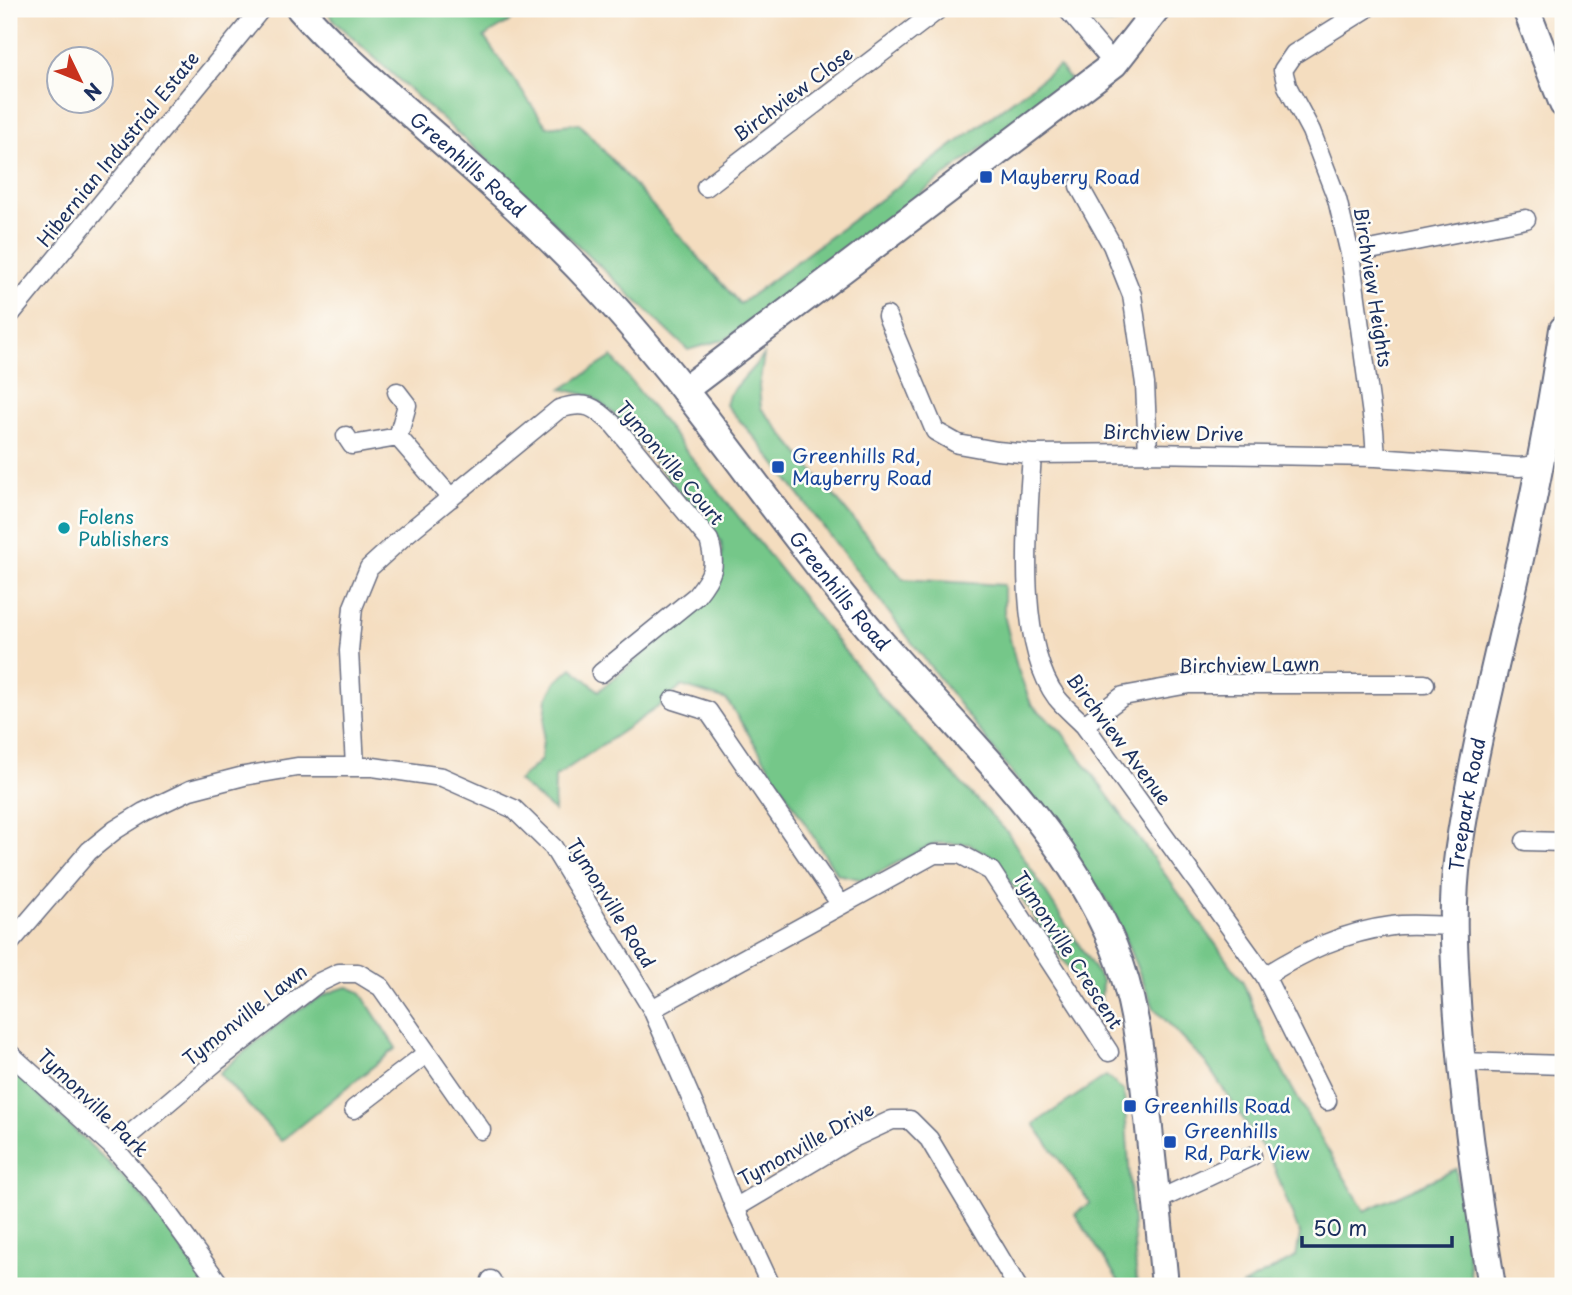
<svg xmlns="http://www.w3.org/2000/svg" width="1572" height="1295" viewBox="0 0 1572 1295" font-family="'Playpen Sans',sans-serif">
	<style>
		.green { fill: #75c789; stroke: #487b74; stroke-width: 2 }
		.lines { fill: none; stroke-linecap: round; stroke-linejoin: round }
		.street-casing { stroke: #676c80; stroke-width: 21 }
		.secondary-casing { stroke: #676c80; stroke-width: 30 }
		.street { stroke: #fff; stroke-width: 18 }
		.secondary { stroke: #fff; stroke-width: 26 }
		.transit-dot { fill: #1a4fb4; stroke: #fdfcf7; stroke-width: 2.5 }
		.culture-dot { fill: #0f9aa8; stroke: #fdfcf7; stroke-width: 2.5 }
		.labels { text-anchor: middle; stroke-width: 5; stroke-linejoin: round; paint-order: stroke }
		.street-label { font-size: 19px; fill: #1b2f5e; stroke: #fdfcf7 }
		.transit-label { font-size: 19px; fill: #164399; stroke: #fdfcf7; text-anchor: start }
		.culture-label { font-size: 19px; fill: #0d838f; stroke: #fdfcf7; text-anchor: start }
	</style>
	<rect width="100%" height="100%" fill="#fdfcf7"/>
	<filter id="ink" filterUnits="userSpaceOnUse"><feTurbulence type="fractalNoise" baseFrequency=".0143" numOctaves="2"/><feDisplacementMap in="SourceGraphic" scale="14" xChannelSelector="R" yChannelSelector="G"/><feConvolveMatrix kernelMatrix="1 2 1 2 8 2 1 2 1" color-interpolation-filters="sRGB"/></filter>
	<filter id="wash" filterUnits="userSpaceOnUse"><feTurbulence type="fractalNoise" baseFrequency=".00686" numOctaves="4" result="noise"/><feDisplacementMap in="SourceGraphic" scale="28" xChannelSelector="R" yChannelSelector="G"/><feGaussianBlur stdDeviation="1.57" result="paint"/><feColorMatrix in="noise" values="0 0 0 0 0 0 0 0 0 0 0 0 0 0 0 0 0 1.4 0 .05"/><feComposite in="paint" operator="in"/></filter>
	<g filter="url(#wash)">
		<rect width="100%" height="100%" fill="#f4ddbf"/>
		<!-- green -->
		<path class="green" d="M 326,9 L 509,9 L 515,18 L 484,37 L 547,127 L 579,123 L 740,304 L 1059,66 L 1071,81 L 726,339 L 688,350 L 506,177 L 335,22 Z
			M 1102,9 L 1136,9 C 1126,25 1110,24 1093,24 Z
			M 764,355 L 759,386 L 761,408 L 903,579 L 1004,585 L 1004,615 L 1017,667 L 1031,704 L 1061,731 L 1243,982 C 1273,1064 1320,1137 1365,1211 L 1456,1169 L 1472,1286 L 1241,1286 L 1296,1257 L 1300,1235 L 1272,1162 L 1205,1062 L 1154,1008 L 1111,906 L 1054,828 L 756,439 L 726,405 L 729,395 Z
			M 612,357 L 886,703 L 1008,833 L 1102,981 L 1100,1015 L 994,858 L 969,844 L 935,843 L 864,880 L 837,874 L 727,700 L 682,686 L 658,707 L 555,777 L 554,811 L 518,781 L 541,760 L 547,698 L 556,682 L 572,668 L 599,691 L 708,599 C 720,579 724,565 721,541 L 613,413 L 591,396 L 562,389 Z
			M 348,987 L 360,992 L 396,1048 L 281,1141 L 219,1073 C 255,1044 303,997 348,987 Z
			M 9,1067 L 134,1187 L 167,1228 L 208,1286 L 9,1286 Z
			M 1106,1076 L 1124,1091 L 1137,1286 L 1122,1286 L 1075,1214 L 1090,1203 L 1034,1124 Z"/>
	</g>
	<g filter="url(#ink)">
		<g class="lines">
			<!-- street casing -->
			<g class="street-casing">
				<path id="street" d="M 1067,9 L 1114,64
					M 1366,9 L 1294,54 L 1283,70 L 1287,86 L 1311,131 L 1337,199 L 1350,254 L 1374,430 L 1376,457
					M 1079,186 L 1112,245 L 1132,295 L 1145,384 L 1148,453
					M 706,187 L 939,9
					M 1350,254 L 1526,219
					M 9,316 L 261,9
					M 887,316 L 935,431 L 958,444 L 997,451 L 1032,454 L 1148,453 L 1376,457 L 1519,467 L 1539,465
					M 346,436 L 352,445 L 398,437 L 407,405 L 397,392
					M 398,437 L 451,498
					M 1032,454 C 1028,521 1015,642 1057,698 C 1065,708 1075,716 1084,725 L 1265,976 C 1305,951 1344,932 1392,926 C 1412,923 1433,926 1453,926
					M 673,700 L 708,711 L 841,905
					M 1084,725 L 1123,696 L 1189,684 L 1425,684
					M 355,767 L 349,651 L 353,607 L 369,568 L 404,536 L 559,409 C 587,400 594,407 614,425 L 709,540 C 717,566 713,575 696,596 L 601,673
					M 1525,841 L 1563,842
					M 9,944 L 89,851 L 115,830 L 144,812 L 190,790 L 244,776 L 297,767 L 373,767 L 442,777 L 514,809 L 553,847 L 652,1009 L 697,1112 L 735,1208 L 771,1286
					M 1265,976 L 1327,1101
					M 652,1009 L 934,854 L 960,854 L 991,871 L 1109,1052
					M 9,1053 L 114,1148 L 153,1193 L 221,1286
					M 1461,1062 L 1563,1065
					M 354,1109 L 427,1053
					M 114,1148 L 217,1061 L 318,983 L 339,973 L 358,973 L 381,987 L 481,1130
					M 1156,1201 L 1252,1156
					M 735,1208 L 851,1139 L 892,1120 L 910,1120 L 929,1139 L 1017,1286
					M 491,1280 L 494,1286"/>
			</g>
			<!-- secondary casing -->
			<g class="secondary-casing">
				<g id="secondary">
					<path id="s1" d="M 300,9 C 337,51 380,87 422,124 C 478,173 535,222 586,276 C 695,390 779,525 882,643 C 965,738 1065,829 1114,947 C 1137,1003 1141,1061 1148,1119 C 1154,1175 1160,1231 1165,1286"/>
					<path d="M 1526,9 L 1563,104"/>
					<path d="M 684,390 L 1114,64 L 1157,9"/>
					<path id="s2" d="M 1492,1286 C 1476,1192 1463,1097 1457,1002 C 1454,953 1451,903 1458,854 C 1472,756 1497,660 1519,563 C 1537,486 1551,407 1563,329"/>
				</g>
			</g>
			<!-- street -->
			<use href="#street" class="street"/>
			<!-- secondary -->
			<use href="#secondary" class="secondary"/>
		</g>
	</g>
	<!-- markers -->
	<g class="transit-dot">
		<rect x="979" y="170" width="14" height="14" rx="3.5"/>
		<rect x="771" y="460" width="14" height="14" rx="3.5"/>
		<rect x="1123" y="1099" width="14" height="14" rx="3.5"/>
		<rect x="1163" y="1135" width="14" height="14" rx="3.5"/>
	</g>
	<circle class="culture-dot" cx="64" cy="528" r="7"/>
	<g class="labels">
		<!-- street labels -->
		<g class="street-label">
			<text transform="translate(793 94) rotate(-37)" y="7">Birchview Close</text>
			<text transform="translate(118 149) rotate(-51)" y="7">Hibernian Industrial Estate</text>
			<text dy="7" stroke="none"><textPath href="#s1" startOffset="229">Greenhills Road</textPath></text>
			<text transform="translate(1373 287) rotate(81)" y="7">Birchview Heights</text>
			<text transform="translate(1173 433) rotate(1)" y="7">Birchview Drive</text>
			<text transform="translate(670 463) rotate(50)" y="7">Tymonville Court</text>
			<text dy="7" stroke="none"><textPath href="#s1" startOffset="796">Greenhills Road</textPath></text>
			<text transform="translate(1249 665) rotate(-1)" y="7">Birchview Lawn</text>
			<text transform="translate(1119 739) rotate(53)" y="7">Birchview Avenue</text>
			<text dy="7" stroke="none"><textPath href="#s2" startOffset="485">Treepark Road</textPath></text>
			<text transform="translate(611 903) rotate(58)" y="7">Tymonville Road</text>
			<text transform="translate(1068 950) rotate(57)" y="7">Tymonville Crescent</text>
			<text transform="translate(245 1015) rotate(-38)" y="7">Tymonville Lawn</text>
			<text transform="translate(93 1103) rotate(44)" y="7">Tymonville Park</text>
			<text transform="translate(806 1144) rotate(-29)" y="7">Tymonville Drive</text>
		</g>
		<!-- transit labels -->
		<g class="transit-label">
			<text x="1000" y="184">Mayberry Road</text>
			<text x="792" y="463">Greenhills Rd,<tspan x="792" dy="22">Mayberry Road</tspan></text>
			<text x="1144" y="1113">Greenhills Road</text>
			<text x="1184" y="1138">Greenhills<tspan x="1184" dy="22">Rd, Park View</tspan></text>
		</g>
		<!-- culture labels -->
		<g class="culture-label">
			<text x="78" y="524">Folens<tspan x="78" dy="22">Publishers</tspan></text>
		</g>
	</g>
	<!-- margin -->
	<rect width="1572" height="1295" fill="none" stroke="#fdfcf7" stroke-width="35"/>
	<!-- north arrow -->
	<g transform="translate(80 80) rotate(133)"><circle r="33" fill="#fdfcf7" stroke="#a3aaba" stroke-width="2"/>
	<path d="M0-5L12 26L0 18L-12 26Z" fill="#c8321e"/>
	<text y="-10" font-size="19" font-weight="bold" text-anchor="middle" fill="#1b2f5e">N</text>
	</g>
	<!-- scale -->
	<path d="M1302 1236v10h150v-10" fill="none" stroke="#1b2f5e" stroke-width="3.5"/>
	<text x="1313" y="1236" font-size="21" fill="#1b2f5e" stroke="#fdfcf7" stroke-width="5" paint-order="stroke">50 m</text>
</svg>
